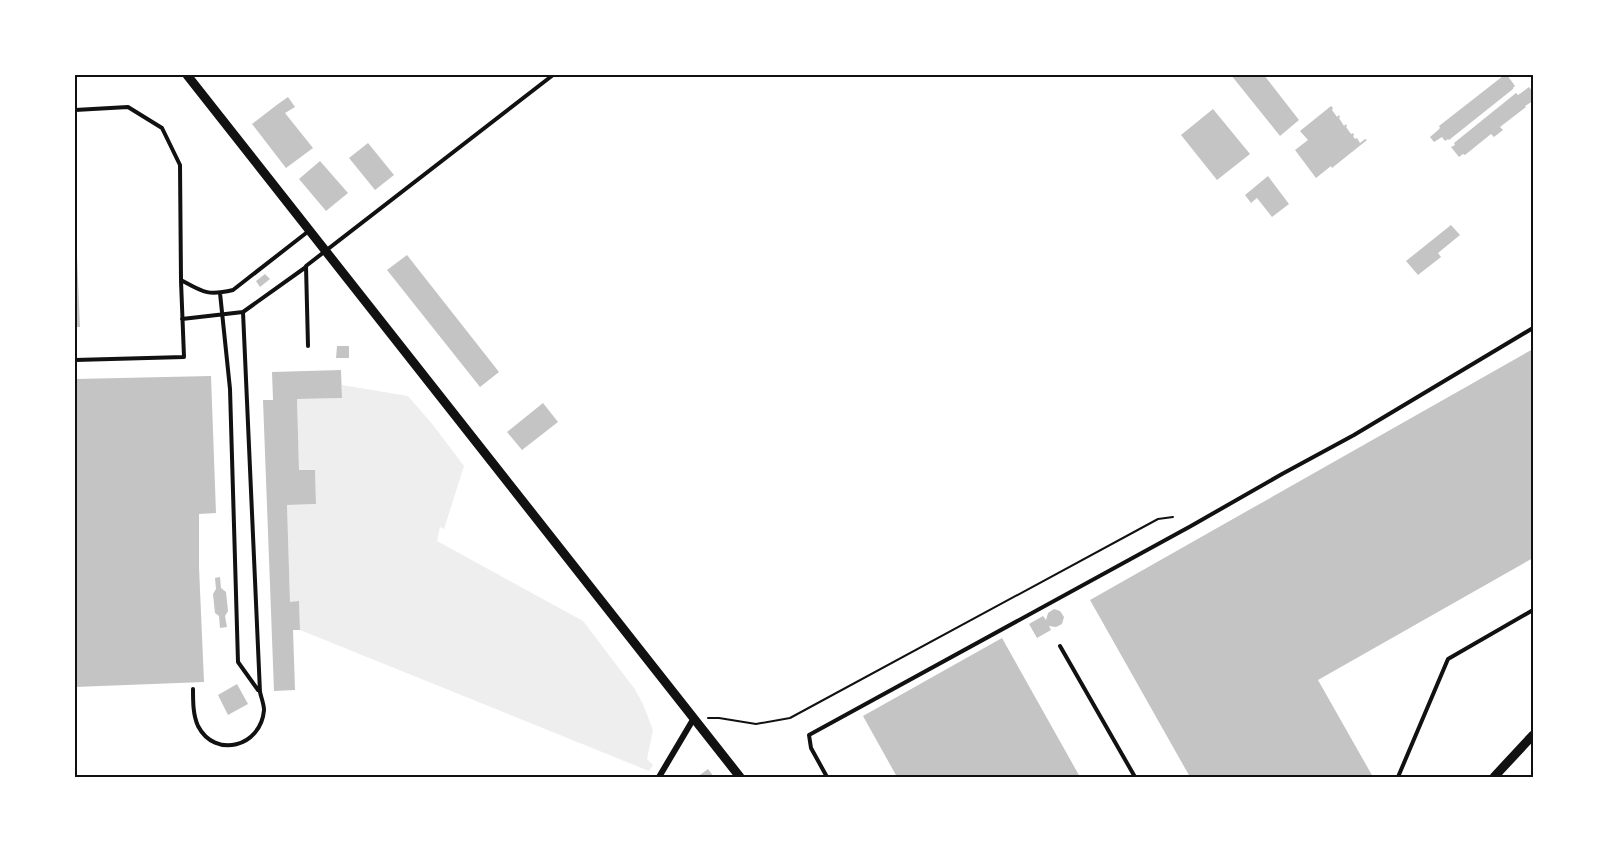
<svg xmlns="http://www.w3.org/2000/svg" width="1608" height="852" viewBox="0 0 1608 852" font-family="Mulish,sans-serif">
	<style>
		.green { fill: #eee }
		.building { fill: #c4c4c4 }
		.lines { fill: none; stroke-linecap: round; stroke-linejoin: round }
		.path { stroke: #111; stroke-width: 2 }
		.service { stroke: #111; stroke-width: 4 }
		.minor { stroke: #111; stroke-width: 6 }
		.tertiary { stroke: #111; stroke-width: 9 }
		.neatline { fill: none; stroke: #111; stroke-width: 2 }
	</style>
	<rect width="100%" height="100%" fill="#fff"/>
	<!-- green -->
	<path class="green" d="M 342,385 L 408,396 L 433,425 L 464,466 L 444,529 L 440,527 L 437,541 L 583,621 L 634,688 L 643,704 L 653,730 L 647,759 L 653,765 L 649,771 L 300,630 L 299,602 L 290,602 L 287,505 L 316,504 L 315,470 L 299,470 L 297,399 L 342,398 Z"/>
	<!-- building -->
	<path class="building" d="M 1231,75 L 1264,75 L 1299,120 L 1280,136 Z
		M 1506,75 L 1507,75 L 1515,86 L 1513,88 L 1513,89 L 1449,140 L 1448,139 L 1445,141 L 1442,137 L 1434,142 L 1430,137 L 1437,131 L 1440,128 L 1439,126 L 1503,76 L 1504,77 Z
		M 1529,87 L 1533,92 L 1533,101 L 1525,106 L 1526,107 L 1500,127 L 1503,130 L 1494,137 L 1491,134 L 1465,155 L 1463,154 L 1459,157 L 1451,147 L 1455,145 L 1454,143 L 1516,93 L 1518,95 L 1521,93 Z
		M 288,97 L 295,107 L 285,113 L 313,148 L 286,168 L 252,124 L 278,104 Z
		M 1331,106 L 1333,108 L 1332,110 L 1337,117 L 1339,115 L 1340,117 L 1339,118 L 1344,126 L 1346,124 L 1347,126 L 1346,127 L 1351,134 L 1353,133 L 1354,135 L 1353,136 L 1355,139 L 1357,138 L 1360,143 L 1365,139 L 1367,140 L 1332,168 L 1331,166 L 1316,178 L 1295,150 L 1308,140 L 1300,131 Z
		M 1213,109 L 1250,154 L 1217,180 L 1181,135 Z
		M 368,143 L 394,175 L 375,190 L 349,158 Z
		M 320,161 L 348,193 L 326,211 L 299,179 Z
		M 1268,176 L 1289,204 L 1272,217 L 1257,198 L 1251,203 L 1245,195 Z
		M 1451,225 L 1460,235 L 1438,253 L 1441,257 L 1418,275 L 1406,261 Z
		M 75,255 L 77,255 L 80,327 L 75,327 Z
		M 407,255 L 499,372 L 480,387 L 387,270 Z
		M 265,274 L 270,279 L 260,287 L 256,281 Z
		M 337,346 L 349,346 L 349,358 L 336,358 Z
		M 1533,349 L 1533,558 L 1318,680 L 1373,777 L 1190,777 L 1090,600 Z
		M 341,370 L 342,398 L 297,399 L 299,470 L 315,470 L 316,504 L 287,505 L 290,602 L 299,601 L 300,630 L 293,630 L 295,690 L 274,691 L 263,400 L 273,400 L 272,372 Z
		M 211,376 L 216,513 L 199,514 L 199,567 L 204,682 L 75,687 L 75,379 Z
		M 543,403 L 558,422 L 522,450 L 507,432 Z
		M 220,577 L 221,588 L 226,592 L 228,611 L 225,616 L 227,627 L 220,628 L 219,616 L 215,613 L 213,594 L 216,589 L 215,578 Z
		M 1054,609 L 1060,611 L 1064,617 L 1062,624 L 1056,627 L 1049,626 L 1051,630 L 1037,638 L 1029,624 L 1043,616 L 1046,620 L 1048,613 Z
		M 1002,638 L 1080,777 L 897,777 L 863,716 Z
		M 237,684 L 248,704 L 228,715 L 218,695 Z
		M 708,769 L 714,777 L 697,777 Z"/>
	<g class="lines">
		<!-- path -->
		<path class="path" d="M 708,718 L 719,718 L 756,724 L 790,718 L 1158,519 L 1173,517"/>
		<!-- service -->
		<path class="service" d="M 75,110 L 128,107 L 162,128 L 180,165 L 181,280 C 203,292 207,296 233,290 L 310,230
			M 220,293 L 230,389 L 238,662 L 258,690
			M 182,319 L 243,312 L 306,267
			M 308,346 L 306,266 L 553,75
			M 75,360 L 184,357 L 181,281
			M 1060,646 L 1135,777
			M 193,689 C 193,702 193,715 198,726 C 215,759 261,747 264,710 C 264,704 261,697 260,692 L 243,312
			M 827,777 L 811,748 L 809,735 L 1191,526 L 1282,474 L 1354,435 L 1533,328
			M 1398,777 L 1448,659 L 1533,610"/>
		<!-- minor -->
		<path class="minor" d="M 659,777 L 694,718"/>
		<!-- tertiary -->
		<path class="tertiary" d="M 187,75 L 740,777
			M 1494,777 L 1533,735"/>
	</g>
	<!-- border -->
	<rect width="1608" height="852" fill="none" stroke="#ffffff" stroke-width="153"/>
	<rect x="76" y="76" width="1456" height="700" class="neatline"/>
</svg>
